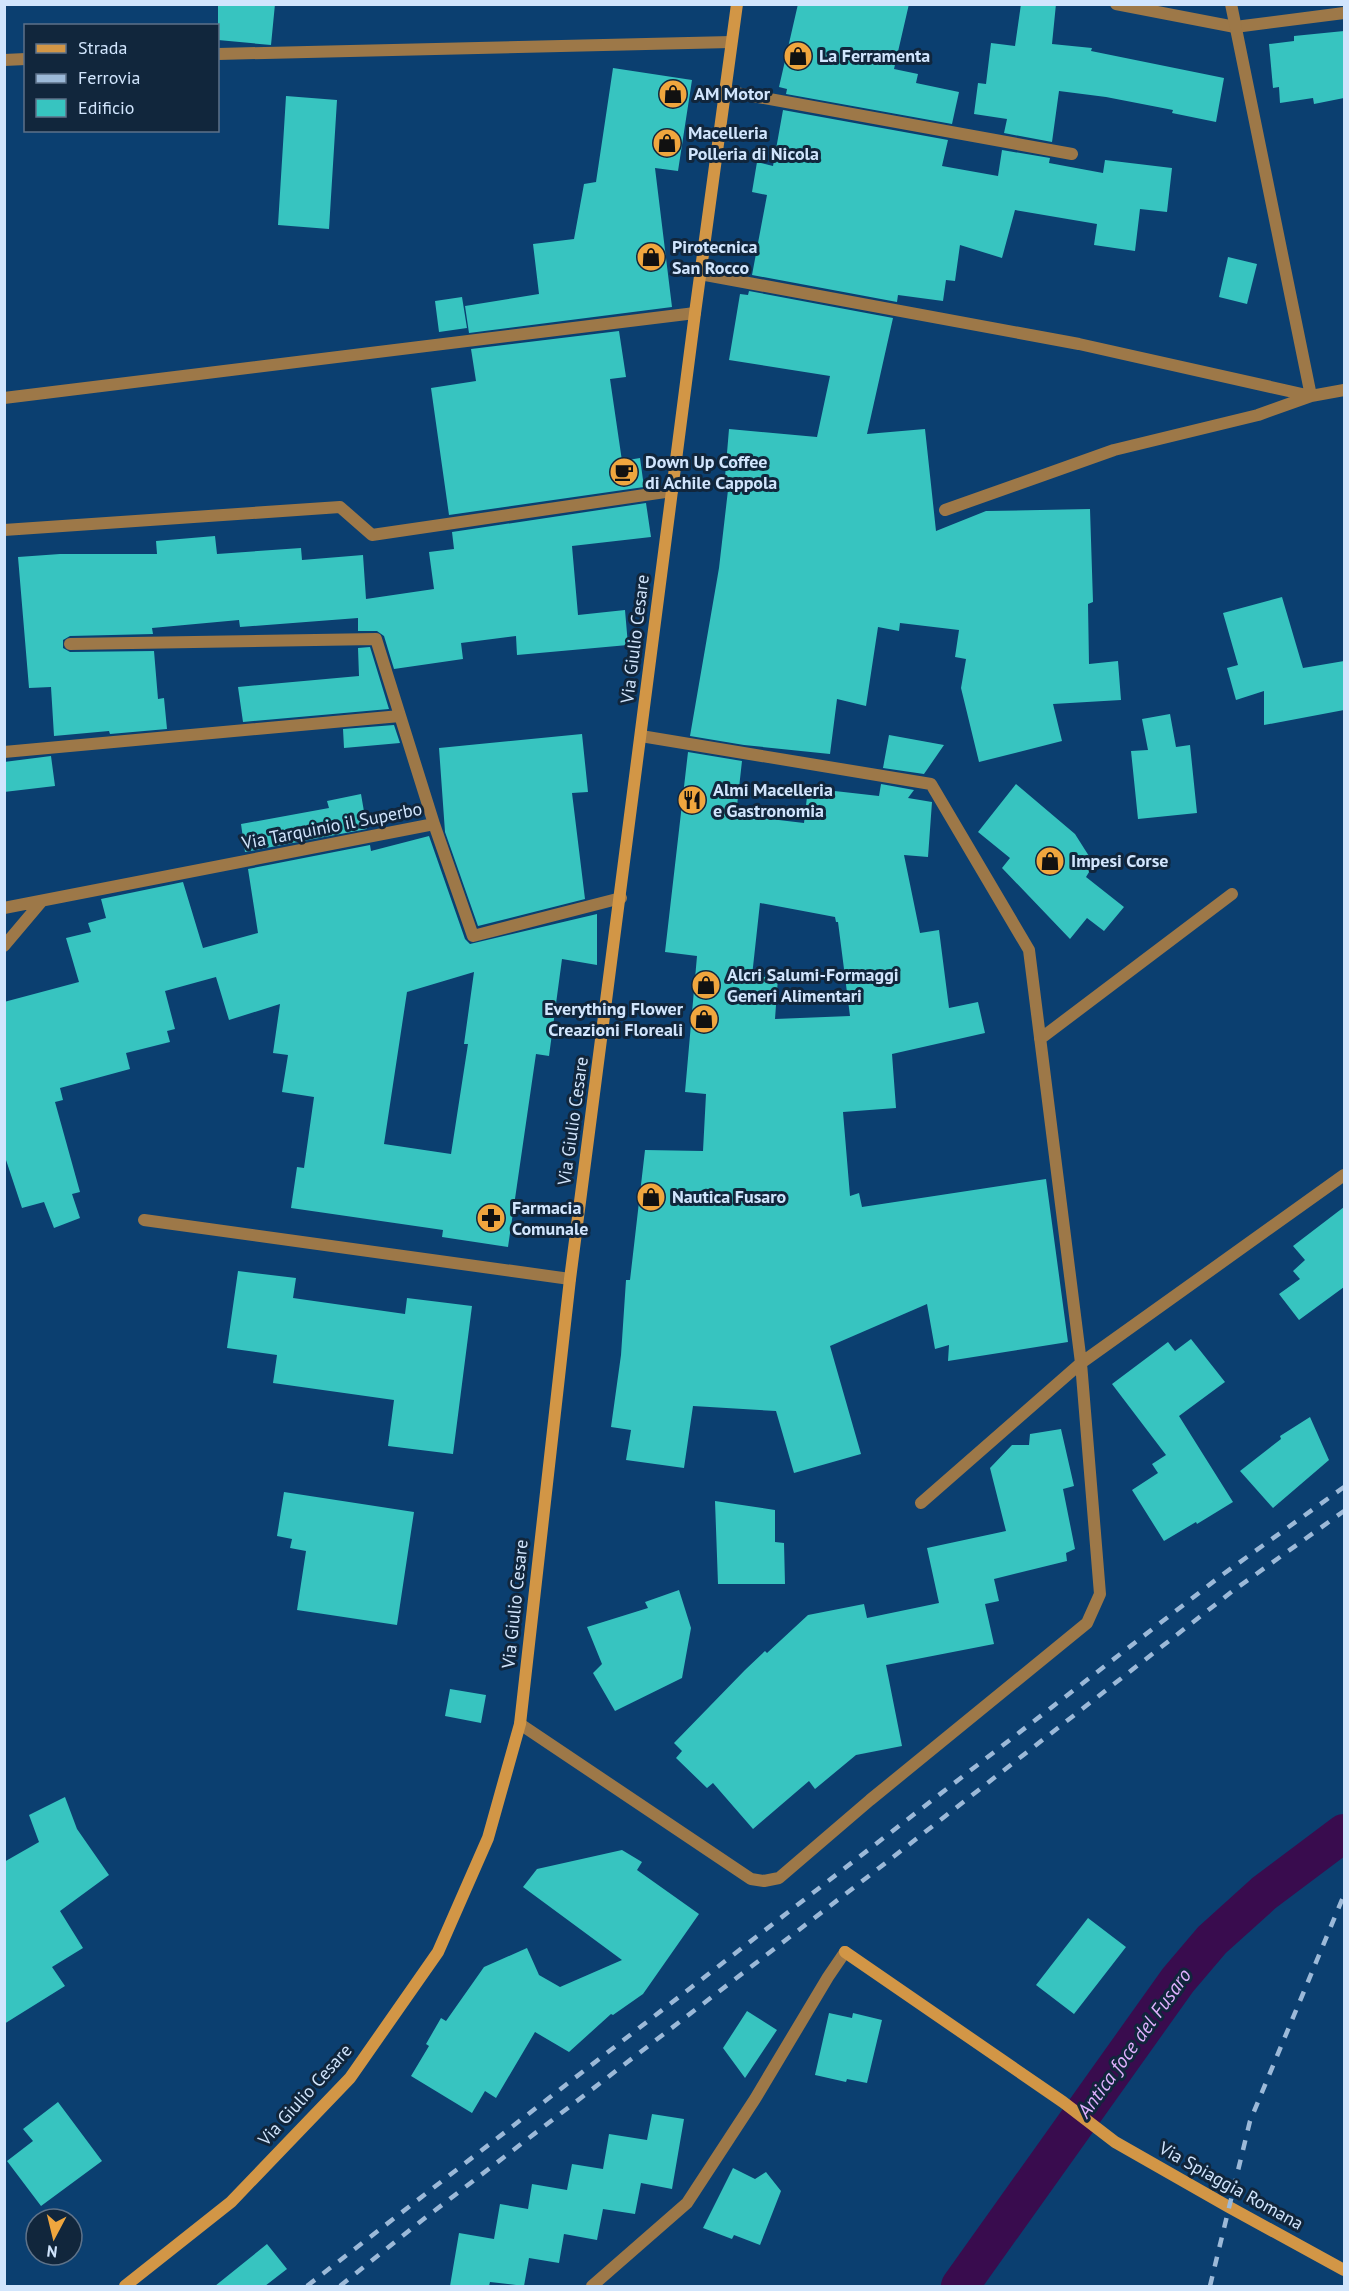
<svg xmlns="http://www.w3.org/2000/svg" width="1349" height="2291" viewBox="0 0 1349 2291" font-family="'PT Sans',sans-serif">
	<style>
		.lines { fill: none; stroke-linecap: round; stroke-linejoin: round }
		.canal { stroke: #390c4e; stroke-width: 38 }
		.building { fill: #37c4c0; fill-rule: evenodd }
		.lane { stroke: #9d7848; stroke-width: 12 }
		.street { stroke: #9d7848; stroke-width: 12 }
		.secondary { stroke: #d29646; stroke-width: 12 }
		.rail { stroke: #9cb9d8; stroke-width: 4.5; stroke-dasharray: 10 10; stroke-linecap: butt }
		.labels { text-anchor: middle; stroke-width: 6; stroke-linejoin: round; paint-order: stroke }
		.poi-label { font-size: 18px; font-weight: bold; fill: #d1e5fd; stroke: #11263c; text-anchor: start }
		.street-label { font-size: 18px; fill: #d1e5fd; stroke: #11263c }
		.water-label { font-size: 20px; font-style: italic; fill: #e0b1fe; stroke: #11263c }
	</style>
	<rect width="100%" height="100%" fill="#0b3f70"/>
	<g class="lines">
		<!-- canal -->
		<path class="canal" d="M 960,2286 L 1178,1980 L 1212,1940 L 1264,1893 L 1344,1833"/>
	</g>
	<!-- building -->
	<path class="building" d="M 218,4 L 275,4 L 271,45 L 218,40 Z
		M 798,4 L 909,4 L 894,69 L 918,74 L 916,83 L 959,92 L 952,124 L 786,94 L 787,89 L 779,87 Z
		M 1021,4 L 1056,4 L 1052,44 L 1092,48 L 1091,51 L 1224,78 L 1216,122 L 1172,113 L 1173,110 L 1106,97 L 1059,91 L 1052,142 L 1004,133 L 1007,119 L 974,114 L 978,83 L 986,84 L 991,43 L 1015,46 Z
		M 1344,31 L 1344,98 L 1314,104 L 1313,98 L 1280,103 L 1279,87 L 1273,88 L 1269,44 L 1294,41 L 1294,36 Z
		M 613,68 L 692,80 L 678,171 L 655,168 L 672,307 L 469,333 L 465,306 L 539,294 L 533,244 L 574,239 L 584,184 L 596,182 Z
		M 286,96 L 337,100 L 329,229 L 278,225 Z
		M 783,110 L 948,140 L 942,166 L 998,176 L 1002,150 L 1050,158 L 1049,163 L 1103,173 L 1105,160 L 1172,168 L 1167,212 L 1140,209 L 1135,251 L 1094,245 L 1097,224 L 1015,210 L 1002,258 L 960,245 L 955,281 L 946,280 L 943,301 L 898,295 L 897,302 L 752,275 L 767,195 L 752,192 L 757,162 L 773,166 Z
		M 1228,257 L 1257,264 L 1247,304 L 1219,297 Z
		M 749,291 L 893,318 L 867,434 L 925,429 L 936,531 L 986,511 L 1090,509 L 1093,602 L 1088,604 L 1089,664 L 1118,661 L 1121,700 L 1053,704 L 1062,741 L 979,762 L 961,688 L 966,659 L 955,657 L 959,630 L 900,623 L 899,631 L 878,627 L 866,706 L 837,699 L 830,754 L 744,745 L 690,736 L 719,568 L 728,490 L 724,489 L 729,429 L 817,437 L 830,376 L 729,360 L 740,294 L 748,295 Z
		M 462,297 L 467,328 L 439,332 L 435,301 Z
		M 619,331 L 626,377 L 610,379 L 622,461 L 640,458 L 644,487 L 449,515 L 431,388 L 476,381 L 471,349 Z
		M 646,503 L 651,537 L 572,546 L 578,615 L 625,610 L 628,645 L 517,655 L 516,636 L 461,643 L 463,659 L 394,669 L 384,636 L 377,631 L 358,631 L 358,618 L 240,627 L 239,620 L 152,628 L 153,634 L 70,636 L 63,640 L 63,648 L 70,652 L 154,651 L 158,699 L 164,698 L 167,729 L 110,734 L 109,731 L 54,736 L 51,687 L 29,688 L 18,557 L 60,554 L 157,554 L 156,541 L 215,536 L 217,554 L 301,548 L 302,560 L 363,555 L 366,599 L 434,589 L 429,552 L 454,549 L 452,532 Z
		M 1282,597 L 1303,668 L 1344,661 L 1344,710 L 1264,725 L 1264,691 L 1236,700 L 1227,668 L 1238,665 L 1223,613 Z
		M 370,647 L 389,709 L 243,722 L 238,687 L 359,676 L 358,648 Z
		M 1170,714 L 1176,747 L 1190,745 L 1197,813 L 1138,819 L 1131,751 L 1148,750 L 1142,719 Z
		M 394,725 L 400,743 L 344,748 L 343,729 Z
		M 582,734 L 588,792 L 572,793 L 585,899 L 478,926 L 445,832 L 439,748 Z
		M 889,735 L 944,745 L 924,774 L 883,768 Z
		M 688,752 L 742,761 L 736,815 L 804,823 L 808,788 L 879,796 L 881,784 L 914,790 L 908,798 L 932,802 L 928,857 L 904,855 L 920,933 L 939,930 L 949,1008 L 978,1002 L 985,1033 L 892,1054 L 896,1108 L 843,1112 L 850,1196 L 859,1193 L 862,1207 L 1046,1179 L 1068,1342 L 948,1361 L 949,1345 L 935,1349 L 927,1304 L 830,1346 L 861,1454 L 794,1473 L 776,1411 L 693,1406 L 684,1468 L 626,1460 L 631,1430 L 611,1427 L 621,1355 L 626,1280 L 630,1280 L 645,1150 L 703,1151 L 706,1094 L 685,1092 L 697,956 L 665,952 ZM 760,903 L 835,917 L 836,922 L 838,922 L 850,1016 L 775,1019 L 778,978 L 752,976 Z
		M 51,756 L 55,786 L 4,792 L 4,762 Z
		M 1016,784 L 1075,834 L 1094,864 L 1086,877 L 1124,907 L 1104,931 L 1087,918 L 1070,939 L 1002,868 L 1010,858 L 978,832 Z
		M 361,794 L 367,829 L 245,852 L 241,824 L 329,808 L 327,801 Z
		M 429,836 L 465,939 L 470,944 L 597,914 L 597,965 L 562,959 L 549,1056 L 536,1054 L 508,1247 L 442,1237 L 443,1230 L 291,1208 L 297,1167 L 304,1168 L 314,1097 L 282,1092 L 288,1055 L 273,1053 L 280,1004 L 229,1020 L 216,977 L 165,991 L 175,1029 L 167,1031 L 170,1042 L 126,1053 L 130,1069 L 60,1088 L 63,1100 L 55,1102 L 80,1192 L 72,1194 L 80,1218 L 54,1228 L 44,1202 L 22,1208 L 4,1154 L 4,1002 L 79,982 L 66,938 L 91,932 L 88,923 L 106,918 L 101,899 L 183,882 L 203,948 L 258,933 L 248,869 L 370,845 L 371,851 ZM 474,972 L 464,1044 L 468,1044 L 451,1154 L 384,1144 L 407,992 Z
		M 1344,1207 L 1344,1287 L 1299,1320 L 1279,1294 L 1300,1279 L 1293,1271 L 1305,1260 L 1293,1246 Z
		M 238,1271 L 296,1278 L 293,1298 L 405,1314 L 407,1298 L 472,1306 L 453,1454 L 388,1446 L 394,1400 L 273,1383 L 277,1355 L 227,1348 Z
		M 1191,1339 L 1225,1382 L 1179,1416 L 1233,1502 L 1197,1524 L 1196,1522 L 1164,1541 L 1132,1490 L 1158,1473 L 1152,1464 L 1166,1455 L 1112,1384 L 1168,1342 L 1175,1351 Z
		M 1310,1417 L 1329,1460 L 1273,1508 L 1240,1471 L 1281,1439 L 1280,1436 Z
		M 1061,1429 L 1074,1486 L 1063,1489 L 1075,1549 L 1066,1553 L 1067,1561 L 994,1579 L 999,1601 L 985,1604 L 994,1644 L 886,1665 L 902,1746 L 856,1755 L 815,1789 L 809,1781 L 753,1829 L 713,1783 L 707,1788 L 676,1758 L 682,1751 L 674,1743 L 745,1670 L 765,1651 L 767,1653 L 808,1615 L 864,1604 L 867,1618 L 939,1603 L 927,1548 L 1006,1531 L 990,1468 L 1012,1445 L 1029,1445 L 1030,1434 Z
		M 284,1492 L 414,1512 L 397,1625 L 297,1610 L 306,1551 L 290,1548 L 292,1539 L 277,1536 Z
		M 715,1501 L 775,1510 L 775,1542 L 784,1543 L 785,1584 L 718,1584 Z
		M 679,1590 L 691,1628 L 682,1678 L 615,1711 L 593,1673 L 602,1664 L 587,1627 L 648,1608 L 645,1602 Z
		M 450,1689 L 486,1695 L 481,1723 L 445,1716 Z
		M 65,1797 L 77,1829 L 109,1875 L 60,1911 L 83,1948 L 52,1967 L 65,1986 L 4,2024 L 4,1862 L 39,1842 L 29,1815 Z
		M 622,1850 L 642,1862 L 637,1870 L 699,1914 L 643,1994 L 613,2015 L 611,2014 L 569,2052 L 535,2032 L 496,2098 L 485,2091 L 472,2113 L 411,2076 L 429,2046 L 426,2044 L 441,2018 L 446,2021 L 484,1967 L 527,1948 L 539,1975 L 560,1987 L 622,1960 L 523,1887 L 537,1869 Z
		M 1088,1918 L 1126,1947 L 1074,2014 L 1036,1985 Z
		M 747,2011 L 777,2030 L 745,2078 L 723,2048 Z
		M 829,2013 L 852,2018 L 853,2013 L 882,2020 L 867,2083 L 847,2079 L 846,2082 L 815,2075 Z
		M 58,2102 L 102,2161 L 41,2206 L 7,2161 L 33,2141 L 23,2129 Z
		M 652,2114 L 684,2119 L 672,2189 L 641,2183 L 635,2214 L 603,2209 L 597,2240 L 564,2234 L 559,2263 L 529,2258 L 524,2286 L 490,2282 L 489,2286 L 450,2286 L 459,2233 L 494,2239 L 500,2204 L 528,2209 L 532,2184 L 567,2190 L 572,2164 L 603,2169 L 609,2134 L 647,2140 Z
		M 733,2168 L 755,2179 L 766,2172 L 781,2191 L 760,2245 L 734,2235 L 732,2239 L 703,2228 Z
		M 267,2244 L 287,2269 L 265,2286 L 215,2286 Z"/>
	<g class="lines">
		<!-- lane -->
		<path class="lane" d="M 1116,4 L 1235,27 L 1344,13
			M 725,91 L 1072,154"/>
		<!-- street -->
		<path class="street" d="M 218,54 L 731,42
			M 4,60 L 26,59
			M 700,274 L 1079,344 L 1311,396 L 1231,4
			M 4,398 L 695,313
			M 945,510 L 1114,450 L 1258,415 L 1311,396 L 1344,390
			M 4,530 L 340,507 L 372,535 L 672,491
			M 70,644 L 376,639 L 434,824
			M 4,752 L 400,716
			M 4,908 L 434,824 L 473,936 L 621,898
			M 4,946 L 42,901
			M 1040,1039 L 1232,894
			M 144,1220 L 570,1279
			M 921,1503 L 1081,1363 L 1344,1175
			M 520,1724 L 751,1879 L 764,1881 L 779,1878 L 870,1800 L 1087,1623 L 1100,1594 L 1081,1363 L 1029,950 L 931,784 L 641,736
			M 592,2286 L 687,2203 L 755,2099 L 828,1977 L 845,1952"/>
		<!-- secondary -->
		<path class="secondary" d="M 845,1952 L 1063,2102 L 1115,2142 L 1229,2207 L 1344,2270
			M 125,2286 L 231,2202 L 350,2078 L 438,1952 L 488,1838 L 520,1724 L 570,1279 L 695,313 L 737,4"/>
		<!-- rail -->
		<path class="rail" d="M 307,2286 L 1222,1575 L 1344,1487
			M 340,2286 L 416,2225 L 874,1872 L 1234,1590 L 1344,1511
			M 1210,2286 L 1250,2121 L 1344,1895"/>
	</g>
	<!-- icons -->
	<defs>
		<g id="shop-disc" transform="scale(1.5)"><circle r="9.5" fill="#f0a63e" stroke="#11263c"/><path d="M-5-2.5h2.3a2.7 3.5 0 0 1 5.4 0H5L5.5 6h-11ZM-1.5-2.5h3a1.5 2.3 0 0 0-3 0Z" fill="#111"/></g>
		<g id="cafe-disc" transform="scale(1.5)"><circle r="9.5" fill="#f0a63e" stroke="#11263c"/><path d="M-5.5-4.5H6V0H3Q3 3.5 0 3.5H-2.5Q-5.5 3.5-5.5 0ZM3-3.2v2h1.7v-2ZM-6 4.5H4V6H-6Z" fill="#111"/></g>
		<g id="restaurant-disc" transform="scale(1.5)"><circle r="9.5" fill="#f0a63e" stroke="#11263c"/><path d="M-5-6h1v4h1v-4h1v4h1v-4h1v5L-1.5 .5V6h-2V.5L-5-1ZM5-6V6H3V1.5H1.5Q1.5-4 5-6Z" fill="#111"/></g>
		<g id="pharmacy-disc" transform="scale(1.5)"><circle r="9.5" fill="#f0a63e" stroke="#11263c"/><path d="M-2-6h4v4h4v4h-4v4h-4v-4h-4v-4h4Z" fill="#111"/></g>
	</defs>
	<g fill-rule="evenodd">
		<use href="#shop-disc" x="798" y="56"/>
		<use href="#shop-disc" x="673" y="94"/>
		<use href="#shop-disc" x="667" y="143"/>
		<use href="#shop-disc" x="651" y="257"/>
		<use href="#cafe-disc" x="624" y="472"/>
		<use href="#restaurant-disc" x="692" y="800"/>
		<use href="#shop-disc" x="1050" y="861"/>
		<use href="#shop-disc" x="706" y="985"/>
		<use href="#shop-disc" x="704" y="1019"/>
		<use href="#shop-disc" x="651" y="1197"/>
		<use href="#pharmacy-disc" x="491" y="1218"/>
	</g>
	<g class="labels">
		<!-- poi labels -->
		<g class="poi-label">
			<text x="819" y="62">La Ferramenta</text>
			<text x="694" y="100">AM Motor</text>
			<text x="688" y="139">Macelleria<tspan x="688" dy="21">Polleria di Nicola</tspan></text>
			<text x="672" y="253">Pirotecnica<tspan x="672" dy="21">San Rocco</tspan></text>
			<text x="645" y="468">Down Up Coffee<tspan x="645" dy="21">di Achile Cappola</tspan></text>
			<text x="713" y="796">Almi Macelleria<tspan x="713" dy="21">e Gastronomia</tspan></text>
			<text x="1071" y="867">Impesi Corse</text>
			<text x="727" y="981">Alcri Salumi-Formaggi<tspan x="727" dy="21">Generi Alimentari</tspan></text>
			<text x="683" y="1015" text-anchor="end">Everything Flower<tspan x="683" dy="21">Creazioni Floreali</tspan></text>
			<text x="672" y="1203">Nautica Fusaro</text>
			<text x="512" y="1214">Farmacia<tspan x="512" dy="21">Comunale</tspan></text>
		</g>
		<!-- street labels -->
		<g class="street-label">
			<text transform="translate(635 639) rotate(-83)" y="6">Via Giulio Cesare</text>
			<text transform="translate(332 826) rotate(-11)" y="6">Via Tarquinio il Superbo</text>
			<text transform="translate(573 1121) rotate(-82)" y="6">Via Giulio Cesare</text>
			<text transform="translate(515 1604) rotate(-84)" y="6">Via Giulio Cesare</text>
			<text transform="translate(305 2095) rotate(-48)" y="6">Via Giulio Cesare</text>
			<text transform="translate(1231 2186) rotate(29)" y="6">Via Spiaggia Romana</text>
		</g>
		<!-- water labels -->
		<g class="water-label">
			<text transform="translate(1134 2043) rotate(-54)" y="7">Antica foce del Fusaro</text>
		</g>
	</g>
	<!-- border -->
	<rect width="1349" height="2291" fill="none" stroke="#d1e5fd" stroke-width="12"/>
	<!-- legend -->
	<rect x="24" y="24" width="195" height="108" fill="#11263c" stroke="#5e7289" stroke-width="1.5"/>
	<rect x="36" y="44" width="30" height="9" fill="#d29646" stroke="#5e7289" stroke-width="1.5"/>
	<text x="78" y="54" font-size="18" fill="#d1e5fd">Strada</text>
	<rect x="36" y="74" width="30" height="9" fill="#9cb9d8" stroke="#5e7289" stroke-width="1.5"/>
	<text x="78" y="84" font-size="18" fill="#d1e5fd">Ferrovia</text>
	<rect x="36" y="99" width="30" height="18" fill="#37c4c0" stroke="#5e7289" stroke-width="1.5"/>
	<text x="78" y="114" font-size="18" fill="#d1e5fd">Edificio</text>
	<!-- north arrow -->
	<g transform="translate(54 2237) rotate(187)"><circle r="28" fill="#11263c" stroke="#5e7289" stroke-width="1.5"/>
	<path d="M0-4.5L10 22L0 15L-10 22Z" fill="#f0a63e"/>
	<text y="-9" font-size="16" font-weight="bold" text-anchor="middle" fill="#d1e5fd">N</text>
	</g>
</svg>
